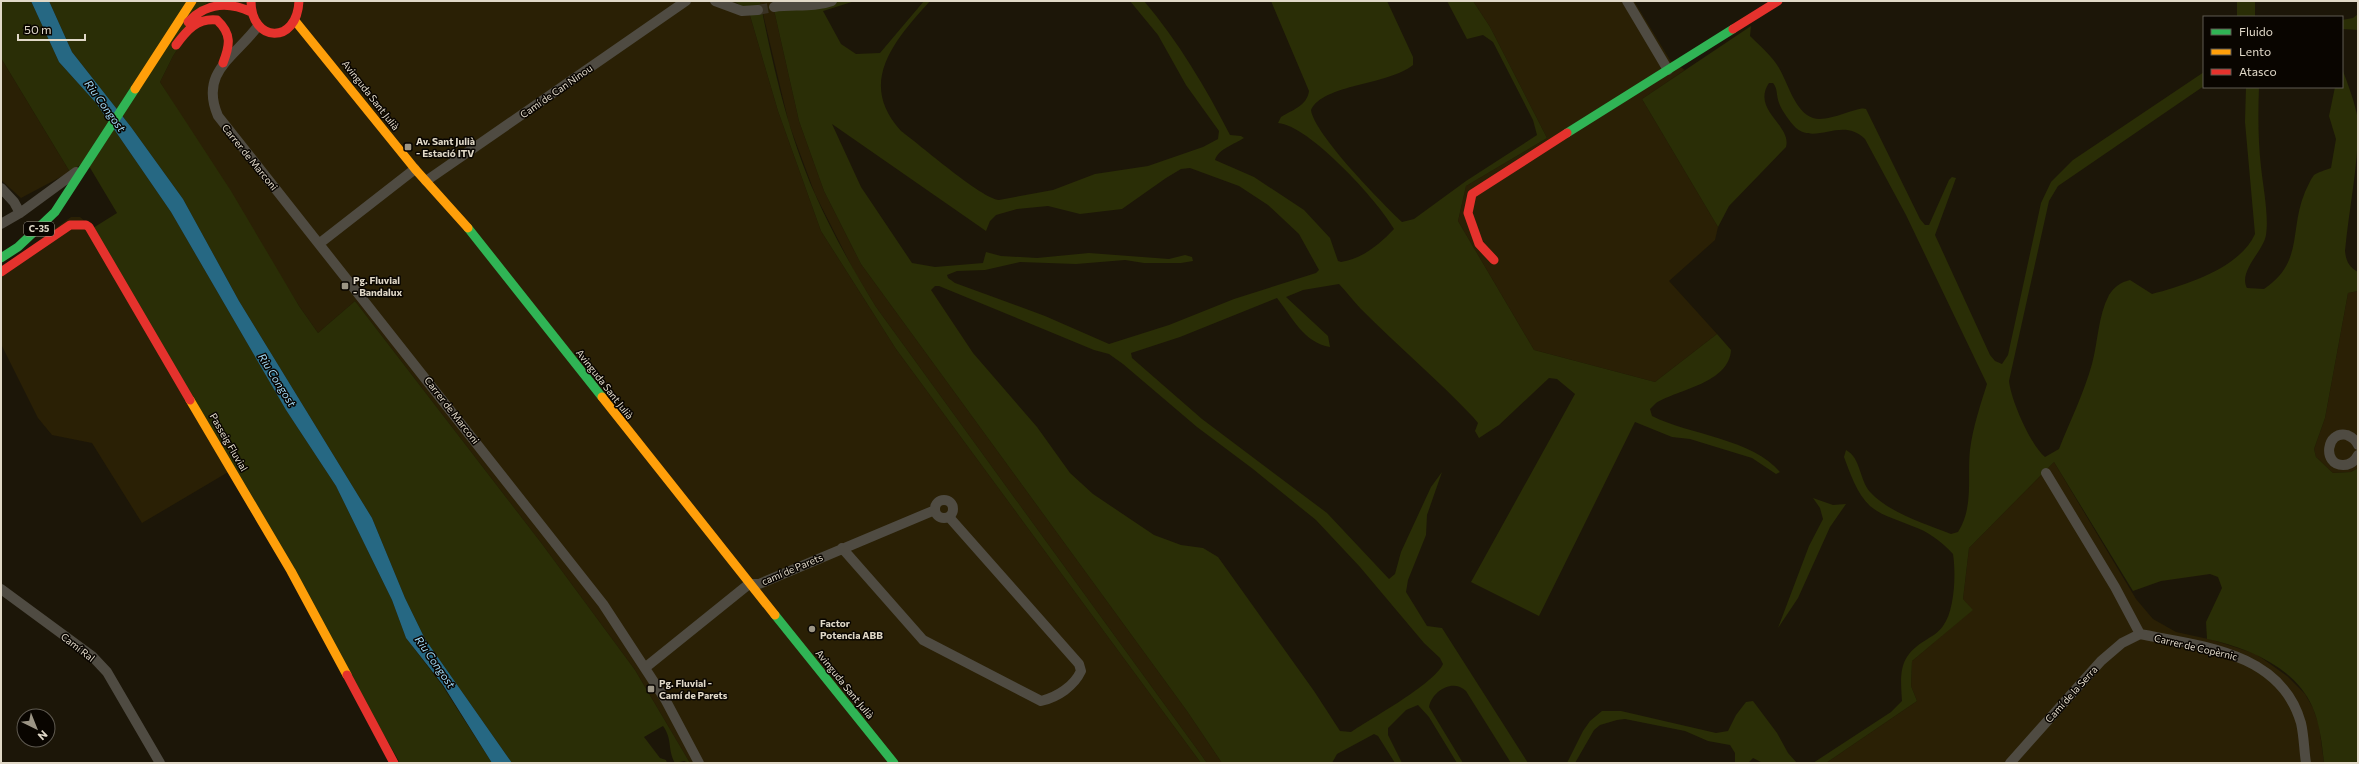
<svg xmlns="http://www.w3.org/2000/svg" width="2359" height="764" viewBox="0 0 2359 764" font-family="Commissioner,sans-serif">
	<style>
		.built { fill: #2a2005 }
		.green { fill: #2a2e06; fill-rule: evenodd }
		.water { fill: #266883 }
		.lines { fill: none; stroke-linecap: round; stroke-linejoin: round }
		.street-tunnel { stroke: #3a3325; stroke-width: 10; stroke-dasharray: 10 5; stroke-linecap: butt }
		.street { stroke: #4f4b42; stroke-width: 10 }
		.fast { stroke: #30b455; stroke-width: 9 }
		.slow { stroke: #ff9f0a; stroke-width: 9 }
		.jam { stroke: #e5322d; stroke-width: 9 }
		.poi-dot { fill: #9c9585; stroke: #090500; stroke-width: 1.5 }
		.labels { text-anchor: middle; stroke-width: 3; stroke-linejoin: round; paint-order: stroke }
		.shield { fill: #090500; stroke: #a0998c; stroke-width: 1 }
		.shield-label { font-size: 9px; font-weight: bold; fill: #e1d9c8 }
		.street-label { font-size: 10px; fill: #e1d9c8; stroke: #090500 }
		.poi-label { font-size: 10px; font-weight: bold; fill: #e1d9c8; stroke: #090500; text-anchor: start }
		.water-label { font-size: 11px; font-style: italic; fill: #a3daf7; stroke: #090500 }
	</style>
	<rect width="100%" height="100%" fill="#1c1608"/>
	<!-- built -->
	<path class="built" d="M 208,1 L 734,1 L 749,12 L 778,111 L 821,231 L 896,349 L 1201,763 L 690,763 L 635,670 L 542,544 L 355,301 L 318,333 L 299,306 L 160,82 L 173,56 Z
		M 760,1 L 772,1 L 799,121 L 824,191 L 861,264 L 1187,711 L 1222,763 L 1207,763 L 876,307 L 854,271 L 815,194 L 789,124 Z
		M 1473,1 L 1634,1 L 1670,60 L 1685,70 L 1642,99 L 1718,227 L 1715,240 L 1669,281 L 1717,334 L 1655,382 L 1534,350 L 1458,221 L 1466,186 L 1547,138 L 1490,27 Z
		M 1,58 L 70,172 L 21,198 L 1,180 Z
		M 71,217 L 80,217 L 93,228 L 235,468 L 142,523 L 92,443 L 52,435 L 38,418 L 1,344 L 1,268 Z
		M 2358,291 L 2358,468 L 2351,472 L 2333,473 L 2316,457 L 2314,449 L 2325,418 L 2348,293 Z
		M 2054,462 L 2136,599 L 2153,619 L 2176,632 L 2213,640 L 2256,654 L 2287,676 L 2305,694 L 2313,708 L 2319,725 L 2324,763 L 1826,763 L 1917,701 L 1911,686 L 1912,661 L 1972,610 L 1963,599 L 1969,548 Z"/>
	<!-- green -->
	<path class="green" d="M 1,1 L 31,1 L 59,62 L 96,103 L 171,212 L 286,410 L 336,486 L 392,600 L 406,638 L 442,685 L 492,763 L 400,763 L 93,228 L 117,213 L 86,161 L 70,172 L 1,58 Z
		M 49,1 L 208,1 L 173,56 L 160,82 L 231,191 L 299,306 L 318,333 L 355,301 L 542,544 L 635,670 L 690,763 L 684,761 L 675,763 C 667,749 673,740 663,726 L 644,737 L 660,758 L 666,760 L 667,763 L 512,763 L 425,639 L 405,598 L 372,518 L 239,301 L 183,199 L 131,127 L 72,52 Z
		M 734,1 L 760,1 C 773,66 788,133 815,194 C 832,233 854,271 876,307 L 1207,763 L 1201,763 L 896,349 L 821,231 L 778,111 L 749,12 Z
		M 772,1 L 855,1 L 823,11 L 841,44 L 856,54 L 880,53 L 924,1 L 930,1 C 896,39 856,82 901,131 C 919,144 982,199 999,200 L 1053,190 L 1095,174 L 1148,166 L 1203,147 L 1218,139 L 1219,131 L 1186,85 L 1158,35 L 1130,1 L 1144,1 C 1178,41 1206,88 1230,135 L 1241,136 L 1244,138 C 1235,144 1218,149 1215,160 L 1254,177 L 1304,210 L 1330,238 L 1338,261 L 1341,262 C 1362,259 1380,244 1394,229 C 1379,202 1309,125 1278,123 L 1281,117 C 1292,110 1307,106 1309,91 L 1271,1 L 1387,1 L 1413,57 L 1413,65 C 1389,85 1323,84 1311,110 C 1314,134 1382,203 1402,222 L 1414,219 L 1466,181 L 1537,135 L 1533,120 L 1493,42 L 1483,35 L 1467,39 L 1447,1 L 1473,1 L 1490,27 L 1547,138 L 1466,186 L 1458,221 L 1534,350 L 1655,382 L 1717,334 L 1731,350 C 1729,383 1679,389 1656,403 L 1650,409 L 1652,416 C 1690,435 1753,439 1780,472 L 1776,474 L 1752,458 L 1690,439 L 1672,437 L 1635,422 L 1539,616 L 1471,582 L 1575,394 L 1557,379 L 1549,378 L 1499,425 L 1479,438 L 1475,431 L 1478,423 L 1473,417 C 1437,379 1398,346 1361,309 C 1353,301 1347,292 1339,284 L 1303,290 L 1286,297 L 1328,336 L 1330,347 C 1304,343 1292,317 1277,298 L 1180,337 L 1131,353 L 1132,358 L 1202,419 L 1327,513 L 1389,579 L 1395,574 L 1401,552 L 1431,487 L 1442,472 L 1427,515 L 1426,535 L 1408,580 L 1406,592 L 1427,626 L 1442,628 L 1528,763 L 1511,763 L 1466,691 C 1453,678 1432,691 1429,707 L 1463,763 L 1457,763 L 1429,717 L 1418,705 L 1406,710 L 1388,728 L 1388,735 L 1402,763 L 1395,763 L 1378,736 L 1374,734 L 1337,754 L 1332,763 L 1222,763 L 1187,711 L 861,264 L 824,191 L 799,121 ZM 832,124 L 986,231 L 990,221 L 996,215 L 1017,209 L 1048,206 L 1080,214 L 1122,209 L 1166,178 L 1181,169 L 1190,168 L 1239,186 L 1268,205 L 1299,234 L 1319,270 L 1316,273 L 1234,299 L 1169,325 L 1109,344 L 1045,316 L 955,283 L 948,278 L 947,275 L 957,271 L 985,270 L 1020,262 L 1076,264 L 1125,260 L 1144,263 L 1181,263 L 1193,261 L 1192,257 L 1185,255 L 1169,259 L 1089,253 L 1037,258 L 1001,256 L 986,252 L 983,263 L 935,267 L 912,263 L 861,187 ZM 939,286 L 1094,350 L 1109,354 L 1123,364 L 1197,427 L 1253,469 L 1316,520 L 1360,567 L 1424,643 L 1440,658 L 1443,664 C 1434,684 1372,718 1351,732 L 1340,731 L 1314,691 L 1218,557 L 1203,548 L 1181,545 L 1154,535 L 1093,494 L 1070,473 L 1037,427 L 973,353 L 931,290 L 935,286 Z
		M 2237,1 L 2255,1 L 2255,17 L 2237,17 Z
		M 2358,14 L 2358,30 L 2342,29 L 2342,20 L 2353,18 Z
		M 1751,26 L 1750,36 C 1760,46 1772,56 1779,68 C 1788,83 1795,112 1813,118 C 1829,123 1859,105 1866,109 L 1920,219 L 1925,225 L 1929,225 L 1949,180 L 1952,177 L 1956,178 L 1935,235 L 1990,355 L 1995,361 L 2002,364 L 2008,355 L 2041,203 L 2051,182 L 2073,160 L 2204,72 L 2204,86 L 2058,186 L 2049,201 L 2009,381 C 2011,400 2030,444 2045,457 L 2059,449 C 2070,421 2084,393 2092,364 C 2098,342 2098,316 2109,295 C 2114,287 2121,282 2130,280 L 2152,294 C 2186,285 2240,268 2255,234 L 2245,122 L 2246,87 L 2259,87 C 2258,114 2258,140 2261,167 C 2263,186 2269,216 2266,235 C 2263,252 2238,271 2247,288 L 2264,289 C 2304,262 2289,230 2305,192 C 2308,186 2310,180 2314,175 C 2318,172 2326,170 2331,168 L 2336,139 L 2329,116 L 2335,87 L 2342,87 L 2342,68 C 2348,85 2355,102 2358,120 C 2359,163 2349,208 2345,251 C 2346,261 2349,267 2358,272 L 2358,291 L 2348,293 L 2325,418 L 2314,449 L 2316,457 L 2333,473 L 2351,472 L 2358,468 L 2358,763 L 2324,763 C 2322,744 2320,724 2312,706 C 2295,667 2246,647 2207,639 L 2206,622 L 2222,588 L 2218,577 L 2210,574 L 2161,581 L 2133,591 L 2054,462 L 1969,548 L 1963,599 L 1973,610 L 1912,661 L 1911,686 L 1917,701 L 1826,763 L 1813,763 L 1891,712 L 1902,701 C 1900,672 1899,656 1926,640 C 1932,636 1938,633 1943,626 C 1955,610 1956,573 1953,554 C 1942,542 1928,531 1912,526 C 1898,520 1882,516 1870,506 C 1857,494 1850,473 1844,457 L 1846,450 C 1861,458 1859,479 1870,492 C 1888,512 1925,524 1951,534 L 1958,532 C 1974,507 1967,478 1970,450 C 1973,427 1980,406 1987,384 L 1906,215 L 1865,139 C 1842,116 1817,145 1796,128 C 1790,122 1782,111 1779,103 C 1776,95 1778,89 1773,83 L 1769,83 C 1751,110 1792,125 1786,147 L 1729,206 L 1718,227 L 1642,99 Z
		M 1813,498 L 1833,505 L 1846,504 L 1830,527 L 1798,598 L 1778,628 L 1809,546 L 1823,519 L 1820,508 Z
		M 1753,701 L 1777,733 L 1788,753 L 1797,763 L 1763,763 L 1753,758 L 1748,763 L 1735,763 L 1735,753 L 1730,745 L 1708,741 L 1685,731 L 1625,719 L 1617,720 L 1600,725 L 1594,730 L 1575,763 L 1567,763 L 1583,731 L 1590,721 L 1602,711 L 1621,711 L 1716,733 L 1728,731 L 1736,715 L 1746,702 Z"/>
	<!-- water -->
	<path class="water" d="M 31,1 L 49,1 L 72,52 L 131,127 L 183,199 L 239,301 L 372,518 L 405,598 L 425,639 L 512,763 L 492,763 L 443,685 L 406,638 L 392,600 L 336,486 L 286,410 L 171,212 L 96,103 L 59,62 Z"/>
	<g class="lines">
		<!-- street-tunnel -->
		<path class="street-tunnel" d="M 758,10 L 774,7"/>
		<!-- street -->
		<path class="street" d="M 715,1 L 742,11 L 758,10
			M 1627,1 L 1668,70
			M 774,7 C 794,4 813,8 832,1
			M 258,26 C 235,57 199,72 218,116 L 603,604 L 665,699 L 699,763
			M 426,181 L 686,1
			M 1,188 L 14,202 L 20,213
			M 1,224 L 20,213 L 76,172
			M 320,243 L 415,169
			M 2358,445 C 2356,440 2352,437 2347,435 C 2326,430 2322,465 2343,465 C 2351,465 2355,461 2358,455
			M 2046,473 L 2115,587 L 2140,634
			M935 509a9 9 0 1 1 18 0a9 9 0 1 1-18 0Z
			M 842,548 L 923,640 L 1041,701 C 1058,697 1074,686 1081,671 L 1079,664 L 949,517
			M 1,589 L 92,656 L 107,672 L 160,763
			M 2140,634 C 2201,646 2281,652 2301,723 C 2304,736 2304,750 2306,763
			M 646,667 L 749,584 L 759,584 L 935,510
			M 2010,763 L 2101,661 L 2122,643 L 2140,634"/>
		<!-- fast -->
		<path class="fast" d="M 1567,133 L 1733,29
			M 468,228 L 602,397
			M 1,258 L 18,247 L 55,212 L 135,89
			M 775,615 L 894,763"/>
		<!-- slow -->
		<path class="slow" d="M 296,22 L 415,169 L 468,228
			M 135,89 L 192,1
			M 602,397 L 775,615
			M 190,400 L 291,571 L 347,675"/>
		<!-- jam -->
		<path class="jam" d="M 251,1 C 251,43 297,45 299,1
			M 188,22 C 206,3 228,1 251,12
			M 1733,29 L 1778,1
			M 176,45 C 187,30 197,18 217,20 C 232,34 230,45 223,63
			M 1494,260 L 1479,244 L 1468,213 L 1472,194 L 1567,133
			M 1,272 L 70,225 L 86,225 L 89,227 L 190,400
			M 347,675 L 394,763"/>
	</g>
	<!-- markers -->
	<g class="poi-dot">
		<rect x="404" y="143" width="8" height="8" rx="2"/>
		<rect x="341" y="282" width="8" height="8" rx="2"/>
		<circle cx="812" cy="629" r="4"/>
		<rect x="647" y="685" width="8" height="8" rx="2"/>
	</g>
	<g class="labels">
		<!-- shield labels -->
		<rect class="shield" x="24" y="222" width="30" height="14" rx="3"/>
		<g class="shield-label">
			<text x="39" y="232">C-35</text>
		</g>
		<!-- street labels -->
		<g class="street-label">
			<text transform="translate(556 91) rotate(-35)" y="4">Camí de Can Ninou</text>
			<text transform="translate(371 95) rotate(52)" y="4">Avinguda Sant Julià</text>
			<text transform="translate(250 157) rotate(51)" y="4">Carrer de Marconi</text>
			<text transform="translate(605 384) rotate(52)" y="4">Avinguda Sant Julià</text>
			<text transform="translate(452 410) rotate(52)" y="4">Carrer de Marconi</text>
			<text transform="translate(229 442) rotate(60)" y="4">Passeig Fluvial</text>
			<text transform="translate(792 569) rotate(-23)" y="4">camí de Parets</text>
			<text transform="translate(78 647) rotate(38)" y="4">Camí Ral</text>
			<text transform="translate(2196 647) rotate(13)" y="4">Carrer de Copèrnic</text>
			<text transform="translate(845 684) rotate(51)" y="4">Avinguda Sant Julià</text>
			<text transform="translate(2071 694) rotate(-48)" y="4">Camí de la Serra</text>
		</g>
		<!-- poi labels -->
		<g class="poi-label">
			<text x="416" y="145">Av. Sant Julià<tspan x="416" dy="12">- Estació ITV</tspan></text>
			<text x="353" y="284">Pg. Fluvial<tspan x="353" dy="12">- Bandalux</tspan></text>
			<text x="820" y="627">Factor<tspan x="820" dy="12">Potencia ABB</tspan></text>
			<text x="659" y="687">Pg. Fluvial -<tspan x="659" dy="12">Camí de Parets</tspan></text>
		</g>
		<!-- water labels -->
		<g class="water-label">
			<text transform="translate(105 106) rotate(54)" y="4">Riu Congost</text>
			<text transform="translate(277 380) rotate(58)" y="4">Riu Congost</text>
			<text transform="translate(435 662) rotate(55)" y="4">Riu Congost</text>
		</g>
	</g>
	<!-- border -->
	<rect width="2359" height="764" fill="none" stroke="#e1d9c8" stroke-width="4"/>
	<!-- legend -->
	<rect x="2203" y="16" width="140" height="72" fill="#090500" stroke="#5f5a50"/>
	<rect x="2211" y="29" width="20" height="6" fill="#30b455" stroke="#5f5a50"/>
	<text x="2239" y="36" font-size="12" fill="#e1d9c8">Fluido</text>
	<rect x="2211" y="49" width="20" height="6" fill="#ff9f0a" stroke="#5f5a50"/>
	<text x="2239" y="56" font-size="12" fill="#e1d9c8">Lento</text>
	<rect x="2211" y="69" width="20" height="6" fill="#e5322d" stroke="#5f5a50"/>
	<text x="2239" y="76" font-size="12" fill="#e1d9c8">Atasco</text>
	<!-- north arrow -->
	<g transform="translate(36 728) rotate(137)"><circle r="19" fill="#090500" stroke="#5f5a50"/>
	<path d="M0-3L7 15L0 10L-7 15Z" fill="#9c9585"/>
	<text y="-6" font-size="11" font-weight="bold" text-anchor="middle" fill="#e1d9c8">N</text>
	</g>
	<!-- scale -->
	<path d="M18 34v6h67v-6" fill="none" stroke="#e1d9c8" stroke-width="2"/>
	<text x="24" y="34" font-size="12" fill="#e1d9c8" stroke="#090500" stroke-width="3" paint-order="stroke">50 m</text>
</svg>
